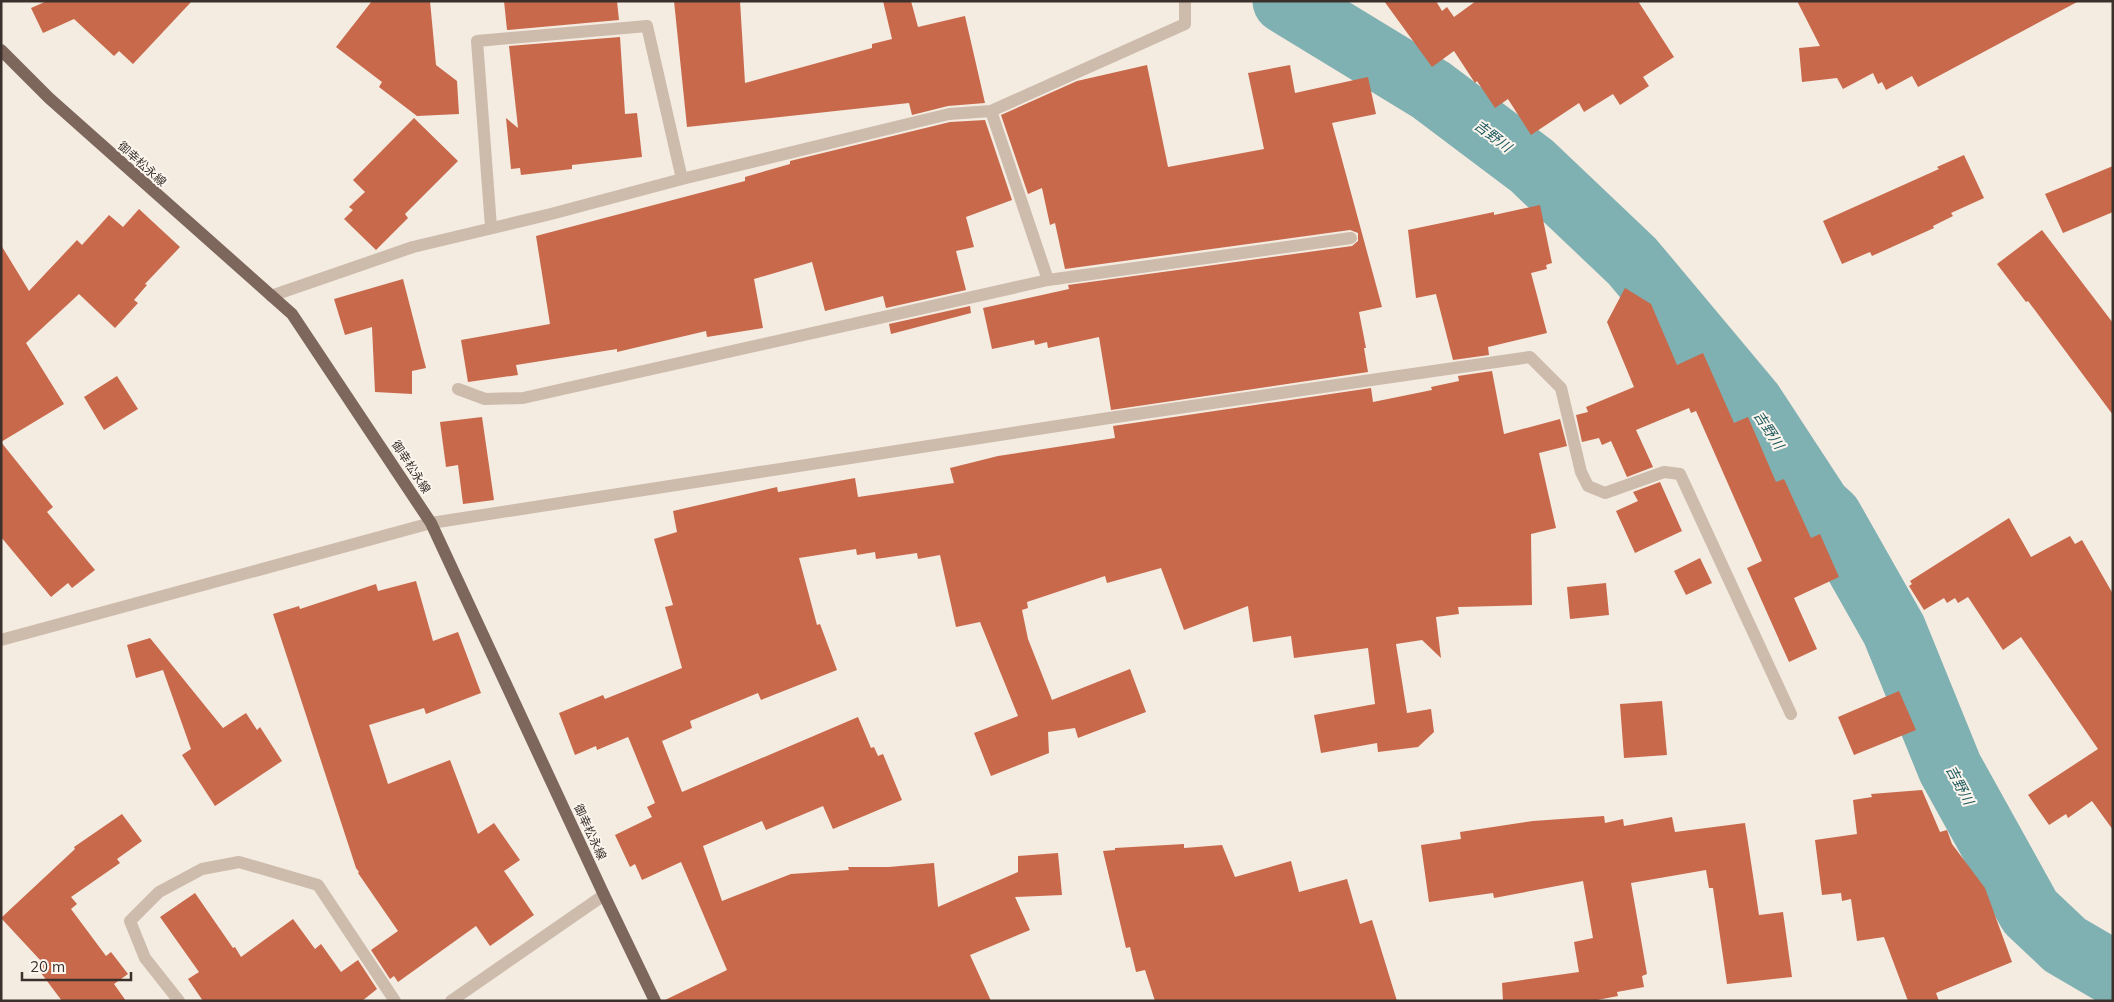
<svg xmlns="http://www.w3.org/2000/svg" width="2114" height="1002" viewBox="0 0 2114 1002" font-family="Mulish,'Noto Sans JP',sans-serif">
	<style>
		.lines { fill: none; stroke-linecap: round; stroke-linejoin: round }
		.river { stroke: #7fb0b2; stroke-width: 65 }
		.building { fill: #c8694b }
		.minor { stroke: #cdbbac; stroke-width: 12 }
		.major { stroke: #7d675c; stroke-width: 12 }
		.labels { text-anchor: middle; stroke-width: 4; stroke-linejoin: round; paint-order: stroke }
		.street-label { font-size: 12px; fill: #3b302b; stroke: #fbf5ee }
		.water-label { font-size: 14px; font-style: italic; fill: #1f5a5e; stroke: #fbf5ee }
	</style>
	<rect width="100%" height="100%" fill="#f4ebe1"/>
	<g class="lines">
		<!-- river -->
		<path class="river" d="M 1285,1 L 1431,90 L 1532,166 L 1632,261 L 1751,403 L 1819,507 L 1830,517 L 1894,630 L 1950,768 L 2030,912 L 2065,945 L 2113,973"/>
	</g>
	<!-- building -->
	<path class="building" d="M 47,1 L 192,1 L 133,64 L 119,51 L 114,56 L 74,19 L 43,33 L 31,8 Z
		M 372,1 L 430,1 L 436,65 L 457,81 L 459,114 L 417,116 L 379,87 L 382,82 L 336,47 Z
		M 504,1 L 617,1 L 619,20 L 507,30 Z
		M 674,1 L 740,1 L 745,83 L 872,48 L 872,44 L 892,39 L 883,1 L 911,1 L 918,27 L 965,16 L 985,103 L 948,106 L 912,115 L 909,103 L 687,127 Z
		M 1384,1 L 1436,1 L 1442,11 L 1447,7 L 1454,17 L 1476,1 L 1638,1 L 1674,57 L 1643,77 L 1649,86 L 1620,105 L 1613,94 L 1584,112 L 1579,103 L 1531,135 L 1508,99 L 1495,108 L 1477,81 L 1475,83 L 1454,51 L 1432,67 Z
		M 1797,1 L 2079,1 L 1918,87 L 1912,76 L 1886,90 L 1882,82 L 1878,84 L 1873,73 L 1843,89 L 1837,78 L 1802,82 L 1799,48 L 1820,46 Z
		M 620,37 L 625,114 L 637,113 L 642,157 L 572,165 L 572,169 L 521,175 L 520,168 L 511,169 L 506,118 L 518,128 L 509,46 Z
		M 1147,65 L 1168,167 L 1264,149 L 1248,73 L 1290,65 L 1295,93 L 1368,77 L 1376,114 L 1332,123 L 1382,307 L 1359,312 L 1366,348 L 1364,348 L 1368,372 L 1111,410 L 1099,337 L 1048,348 L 1047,342 L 1035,345 L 1034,340 L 992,349 L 983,308 L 1069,289 L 1068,285 L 1352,246 L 1358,241 L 1358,233 L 1350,230 L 1065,269 L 1055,223 L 1050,225 L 1042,188 L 1028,194 L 1001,115 L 1077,81 Z
		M 414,118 L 458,161 L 405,214 L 408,218 L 376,250 L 344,219 L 353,210 L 349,207 L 365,192 L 353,180 Z
		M 985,120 L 1012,200 L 966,217 L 974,247 L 956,251 L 966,290 L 886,308 L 883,296 L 825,311 L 812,262 L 754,279 L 763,328 L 707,337 L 706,331 L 617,352 L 617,349 L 516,365 L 518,375 L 468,382 L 461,340 L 550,324 L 536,236 L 745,181 L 745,177 L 790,164 L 790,161 L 950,122 Z
		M 1964,155 L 1984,198 L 1951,213 L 1953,216 L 1933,226 L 1934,228 L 1872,256 L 1870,252 L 1842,264 L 1823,221 L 1939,169 L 1937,167 Z
		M 2113,166 L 2113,212 L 2063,233 L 2045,194 Z
		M 1540,205 L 1552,263 L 1546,265 L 1547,269 L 1531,273 L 1547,333 L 1488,347 L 1489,355 L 1453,360 L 1436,294 L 1416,298 L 1408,230 L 1494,212 L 1494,215 Z
		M 139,209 L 180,247 L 145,284 L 147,285 L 134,300 L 138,303 L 115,328 L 79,294 L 26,343 L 64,404 L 1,442 L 53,507 L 47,512 L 95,570 L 72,588 L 68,583 L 51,597 L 1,537 L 1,245 L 29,291 L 77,240 L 82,245 L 109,215 L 123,227 Z
		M 2042,230 L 2113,323 L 2113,415 L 2028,301 L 2026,302 L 1997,264 Z
		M 403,279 L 426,368 L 412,371 L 412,394 L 375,392 L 372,327 L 345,335 L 334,299 Z
		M 1625,288 L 1651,304 L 1677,365 L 1703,353 L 1734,423 L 1748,417 L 1776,482 L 1784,479 L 1811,538 L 1820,534 L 1839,577 L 1794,598 L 1817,649 L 1789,662 L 1747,568 L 1762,561 L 1696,411 L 1691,413 L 1689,408 L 1636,430 L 1653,467 L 1627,477 L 1611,441 L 1602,445 L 1599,438 L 1582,442 L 1576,415 L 1588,412 L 1586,407 L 1634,387 L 1607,322 Z
		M 970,306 L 971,313 L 891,334 L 889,324 Z
		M 1492,371 L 1504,434 L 1560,419 L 1567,446 L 1539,453 L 1556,528 L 1531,534 L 1532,605 L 1458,607 L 1459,614 L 1436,617 L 1441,658 L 1422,640 L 1396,644 L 1407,713 L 1431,709 L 1434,732 L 1418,747 L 1378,752 L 1377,743 L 1321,753 L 1314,715 L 1375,704 L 1368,648 L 1294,658 L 1291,636 L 1253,642 L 1248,606 L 1184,630 L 1161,568 L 1107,583 L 1105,576 L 1027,602 L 1028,608 L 1022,610 L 1028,639 L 1052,700 L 1130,669 L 1146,712 L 1078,738 L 1075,728 L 1048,732 L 1049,753 L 991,776 L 974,733 L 1018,716 L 980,622 L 956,627 L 940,555 L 918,559 L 917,553 L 876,559 L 875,552 L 857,555 L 856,549 L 799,558 L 817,625 L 820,624 L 837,670 L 761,700 L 758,693 L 690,721 L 692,728 L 662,741 L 682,792 L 858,717 L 871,748 L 874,747 L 878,756 L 883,754 L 902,800 L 833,829 L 823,806 L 766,830 L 762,821 L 703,846 L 722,901 L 791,874 L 849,870 L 848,867 L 889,867 L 934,863 L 938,907 L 1018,872 L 1018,856 L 1058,853 L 1062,895 L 1015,897 L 1030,930 L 970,955 L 991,1001 L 663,1001 L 727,970 L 681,862 L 642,880 L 635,864 L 630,867 L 615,835 L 652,817 L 647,807 L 655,803 L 629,739 L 628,737 L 597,750 L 596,746 L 575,755 L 559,713 L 603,695 L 605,699 L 682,668 L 665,607 L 673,605 L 654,539 L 677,532 L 673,511 L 777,487 L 778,492 L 855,478 L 858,497 L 954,483 L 950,468 L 998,456 L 1115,438 L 1113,426 L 1371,388 L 1373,402 L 1432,390 L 1431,387 L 1459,381 L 1458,376 Z
		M 117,376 L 138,409 L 104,430 L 84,397 Z
		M 482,417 L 494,500 L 463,504 L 458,465 L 446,467 L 440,422 Z
		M 1660,482 L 1682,531 L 1635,553 L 1616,511 L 1638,501 L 1633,492 Z
		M 2009,518 L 2031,557 L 2070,536 L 2075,544 L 2082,540 L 2113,594 L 2113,830 L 2092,801 L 2068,818 L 2066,814 L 2049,825 L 2028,795 L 2098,749 L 2021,637 L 2003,650 L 1968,597 L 1958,603 L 1955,598 L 1947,603 L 1944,598 L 1924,610 L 1909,586 L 1912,584 L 1910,581 Z
		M 1700,558 L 1712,583 L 1686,595 L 1674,571 Z
		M 416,581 L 433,641 L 458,632 L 481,693 L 426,714 L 424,708 L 369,725 L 388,784 L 450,760 L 478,834 L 494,823 L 520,860 L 504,871 L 534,915 L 490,946 L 476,926 L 398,982 L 394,976 L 390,979 L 371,950 L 398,931 L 358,873 L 359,872 L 356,868 L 273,614 L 299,606 L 300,609 L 376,584 L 378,591 Z
		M 1606,583 L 1609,615 L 1570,619 L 1567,587 Z
		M 150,638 L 223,728 L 246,713 L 257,730 L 260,727 L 282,761 L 215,806 L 182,755 L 191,749 L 163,670 L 136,678 L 127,645 Z
		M 1899,691 L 1916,730 L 1854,755 L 1838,717 Z
		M 1662,701 L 1667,755 L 1624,758 L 1620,704 Z
		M 1922,790 L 1940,832 L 1947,830 L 1952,844 L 1985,888 L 2012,962 L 1936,993 L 1939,1001 L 1908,1001 L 1884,937 L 1857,941 L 1851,899 L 1842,901 L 1841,893 L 1822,895 L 1815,840 L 1857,834 L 1853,800 L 1872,797 L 1871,794 Z
		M 122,814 L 142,841 L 117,859 L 120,863 L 71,897 L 77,904 L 71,909 L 106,956 L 111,952 L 128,974 L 114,984 L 126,1001 L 62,1001 L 35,965 L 41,961 L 1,918 L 75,849 L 74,847 Z
		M 1604,816 L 1605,823 L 1623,819 L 1624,826 L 1672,817 L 1675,832 L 1745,823 L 1759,915 L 1783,912 L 1792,977 L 1727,984 L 1713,888 L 1709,888 L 1706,870 L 1631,883 L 1647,974 L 1642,976 L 1644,987 L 1617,992 L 1618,996 L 1592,1001 L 1503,1001 L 1502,983 L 1579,972 L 1574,942 L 1593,938 L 1583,881 L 1494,898 L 1493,893 L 1429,902 L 1421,845 L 1461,839 L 1460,832 L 1533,821 Z
		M 1184,844 L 1184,848 L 1222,845 L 1235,877 L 1291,861 L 1299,892 L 1347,879 L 1360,924 L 1372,920 L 1397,1001 L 1155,1001 L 1145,970 L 1136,972 L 1130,947 L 1126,948 L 1103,851 L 1115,850 L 1115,848 Z
		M 195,893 L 233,948 L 235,947 L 241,957 L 293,919 L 315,949 L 321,944 L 341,972 L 358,960 L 377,989 L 362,1001 L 203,1001 L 188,979 L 199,972 L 160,917 Z"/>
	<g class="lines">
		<!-- minor -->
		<path class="minor" d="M 991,111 L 1048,280
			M 491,227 L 477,41 L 647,26 L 682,179
			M 271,296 L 413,247 L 551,214 L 682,179 L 949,114 L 991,111 L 1185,24 L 1185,1
			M 458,389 L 485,399 L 523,398 L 1048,280 L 1351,238
			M 1,640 L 431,523 L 1109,418 L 1530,357 L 1561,388 L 1581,472 L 1588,486 L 1605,493 L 1664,472 L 1680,474 L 1791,714
			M 179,1001 L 145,958 L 130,921 L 159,892 L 202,869 L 239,862 L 318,885 L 395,1001
			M 451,1001 L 604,895"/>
		<!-- major -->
		<path class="major" d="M 1,50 L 49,98 L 292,314 L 431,523 L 604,895 L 655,1001"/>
	</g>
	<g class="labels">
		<!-- street labels -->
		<g class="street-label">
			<text transform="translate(142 164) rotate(42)" y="4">御幸松永線</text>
			<text transform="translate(411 467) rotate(57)" y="4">御幸松永線</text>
			<text transform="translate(590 832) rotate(65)" y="4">御幸松永線</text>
		</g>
		<!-- water labels -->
		<g class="water-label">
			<text transform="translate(1493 136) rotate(37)" y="5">吉野川</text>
			<text transform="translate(1769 430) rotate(57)" y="5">吉野川</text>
			<text transform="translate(1960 785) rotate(62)" y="5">吉野川</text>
		</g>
	</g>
	<!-- border -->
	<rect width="2114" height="1002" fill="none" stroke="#3b302b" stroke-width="5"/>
	<!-- scale -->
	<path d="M22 972v8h109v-8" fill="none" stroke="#3b302b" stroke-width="2.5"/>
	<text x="30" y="972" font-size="15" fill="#3b302b" stroke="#fbf5ee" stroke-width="4" paint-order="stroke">20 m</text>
</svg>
